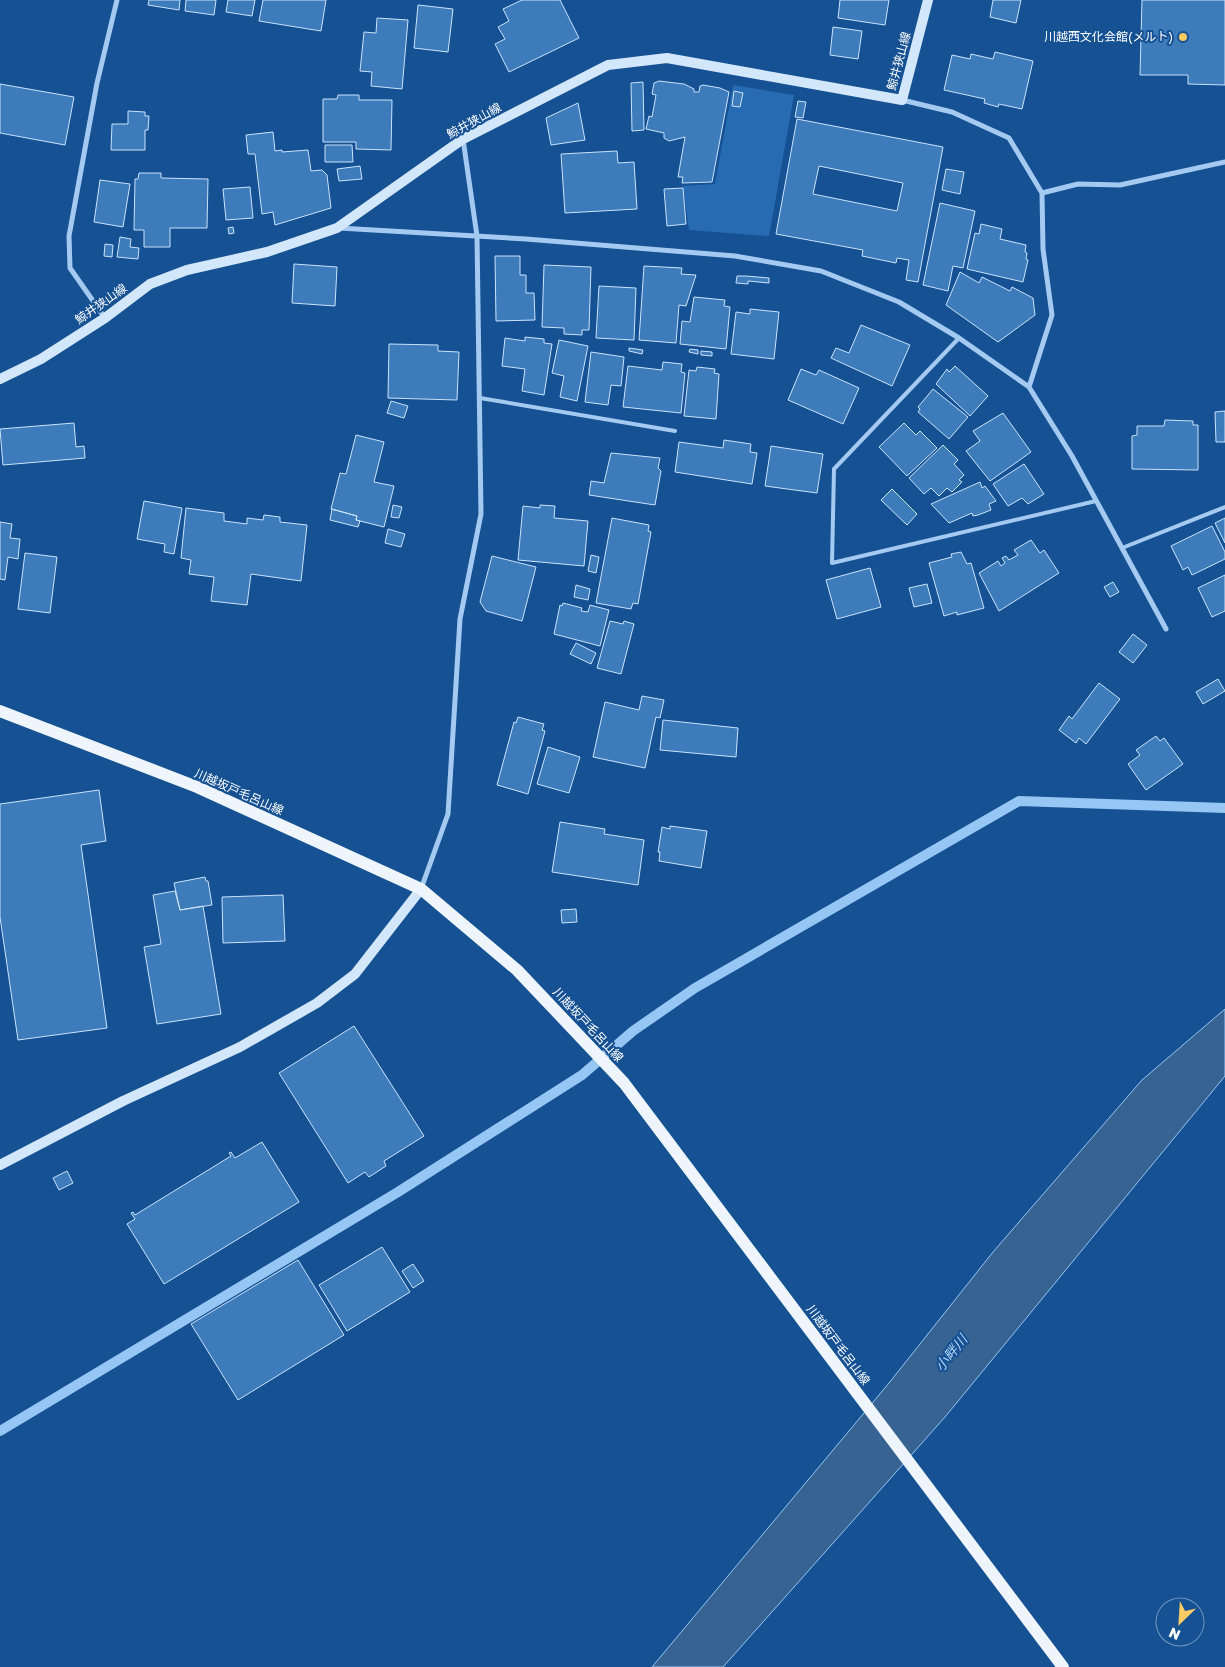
<svg xmlns="http://www.w3.org/2000/svg" width="1225" height="1667" viewBox="0 0 1225 1667" font-family="'Golos Text','Noto Sans JP',sans-serif">
	<style>
		.green { fill: #276cb2 }
		.water { fill: #376393; stroke: #96c6f4 }
		.lines { fill: none; stroke-linecap: round; stroke-linejoin: round }
		.stream { stroke: #96c6f4; stroke-width: 10 }
		.building { fill: #3d7bbb; stroke: #cbe3fc; fill-rule: evenodd }
		.lane { stroke: #a4caf1; stroke-width: 4 }
		.street { stroke: #a4caf1; stroke-width: 5 }
		.secondary { stroke: #d2e6fc; stroke-width: 10 }
		.primary { stroke: #eef5ff; stroke-width: 12 }
		.poi-dot { fill: #ffcc64; stroke: #155193; stroke-width: 2 }
		.labels { text-anchor: middle; stroke-width: 4; stroke-linejoin: round; paint-order: stroke }
		.poi-label { font-size: 12px; fill: #fff; stroke: #155193; text-anchor: end }
		.street-label { font-size: 12px; fill: #fff; stroke: #155193 }
		.water-label { font-size: 14px; font-style: italic; fill: #b0d4f8; stroke: #155193 }
	</style>
	<rect width="100%" height="100%" fill="#155193"/>
	<!-- green -->
	<path class="green" d="M 733,85 L 794,95 L 769,236 L 689,230 L 683,186 L 715,184 Z"/>
	<!-- water -->
	<path class="water" d="M 1225,1009 L 1225,1076 L 945,1417 L 723,1667 L 652,1667 L 889,1383 L 993,1252 L 1142,1080 Z"/>
	<g class="lines">
		<!-- stream -->
		<path class="stream" d="M 0,1431 L 398,1192 L 582,1075 L 633,1031 L 695,988 L 1019,801 L 1225,808"/>
	</g>
	<!-- building -->
	<path class="building" d="M 149,0 L 180,0 L 179,10 L 148,5 Z
		M 186,0 L 216,0 L 214,15 L 185,11 Z
		M 228,0 L 255,0 L 252,16 L 226,12 Z
		M 263,0 L 326,0 L 321,31 L 259,21 Z
		M 522,0 L 560,0 L 579,38 L 509,72 L 495,44 L 505,39 L 498,27 L 509,21 L 503,9 Z
		M 840,0 L 889,0 L 885,25 L 838,18 Z
		M 993,0 L 1021,0 L 1016,23 L 990,17 Z
		M 1142,0 L 1225,0 L 1225,85 L 1188,84 L 1188,75 L 1140,75 Z
		M 418,5 L 453,9 L 448,52 L 414,48 Z
		M 377,18 L 408,20 L 402,89 L 371,86 L 372,72 L 360,71 L 364,32 L 376,33 Z
		M 833,27 L 862,31 L 858,59 L 830,55 Z
		M 995,52 L 1033,61 L 1022,109 L 999,104 L 998,107 L 984,103 L 985,99 L 944,90 L 952,55 L 970,59 L 971,54 L 993,59 Z
		M 659,81 L 684,84 L 694,89 L 694,92 L 699,92 L 700,86 L 703,85 L 720,88 L 729,92 L 712,182 L 682,183 L 683,177 L 678,177 L 685,137 L 669,141 L 664,138 L 664,133 L 646,129 L 649,116 L 652,117 L 656,95 L 652,94 L 654,83 Z
		M 643,82 L 644,130 L 632,131 L 631,83 Z
		M 0,84 L 74,97 L 65,145 L 0,133 Z
		M 734,91 L 743,93 L 740,107 L 732,106 Z
		M 338,95 L 359,95 L 359,100 L 392,100 L 391,150 L 356,149 L 356,142 L 323,142 L 323,99 L 337,99 Z
		M 798,101 L 806,102 L 803,118 L 795,117 Z
		M 578,103 L 585,140 L 551,145 L 546,118 Z
		M 128,111 L 145,112 L 145,116 L 149,116 L 148,130 L 145,130 L 145,150 L 111,150 L 112,124 L 128,124 Z
		M 797,119 L 943,147 L 918,282 L 906,280 L 909,260 L 897,258 L 896,263 L 862,256 L 863,250 L 776,234 ZM 819,166 L 903,183 L 897,211 L 813,194 Z
		M 273,132 L 275,151 L 282,150 L 282,152 L 308,150 L 311,171 L 322,170 L 327,175 L 331,208 L 275,225 L 273,212 L 262,214 L 255,154 L 248,154 L 246,135 Z
		M 325,145 L 352,145 L 353,162 L 325,162 Z
		M 617,151 L 618,163 L 634,162 L 637,209 L 565,213 L 561,154 Z
		M 360,166 L 362,179 L 339,181 L 337,169 Z
		M 946,169 L 964,172 L 960,194 L 942,190 Z
		M 139,173 L 161,173 L 161,178 L 208,179 L 207,228 L 170,228 L 170,247 L 144,247 L 144,230 L 134,230 L 135,179 L 138,179 Z
		M 100,180 L 130,184 L 123,227 L 94,222 Z
		M 250,187 L 253,218 L 226,220 L 223,189 Z
		M 683,188 L 686,224 L 667,226 L 664,189 Z
		M 940,203 L 975,211 L 963,268 L 953,266 L 948,291 L 923,285 Z
		M 981,224 L 1002,229 L 1000,239 L 1026,245 L 1025,252 L 1027,253 L 1026,259 L 1028,260 L 1023,282 L 967,269 L 975,233 L 979,234 Z
		M 233,227 L 234,233 L 229,234 L 228,228 Z
		M 120,237 L 131,239 L 130,247 L 139,248 L 138,259 L 117,257 Z
		M 105,244 L 113,245 L 112,257 L 104,256 Z
		M 495,256 L 520,256 L 520,275 L 526,275 L 526,293 L 534,293 L 535,320 L 496,321 Z
		M 294,264 L 337,267 L 335,306 L 292,303 Z
		M 544,265 L 591,267 L 589,330 L 582,330 L 582,335 L 564,334 L 564,328 L 542,327 Z
		M 644,266 L 682,268 L 681,274 L 696,275 L 686,306 L 679,305 L 676,343 L 639,340 Z
		M 960,272 L 979,283 L 982,277 L 1010,291 L 1012,287 L 1033,298 L 1035,315 L 998,342 L 946,305 Z
		M 737,276 L 746,276 L 769,278 L 769,283 L 748,281 L 748,284 L 736,283 Z
		M 599,286 L 636,288 L 634,340 L 596,338 Z
		M 694,297 L 725,300 L 724,306 L 730,307 L 726,349 L 680,344 L 682,321 L 690,322 Z
		M 750,309 L 779,312 L 774,359 L 731,354 L 736,312 L 750,314 Z
		M 861,325 L 910,345 L 892,386 L 831,358 L 836,348 L 849,353 Z
		M 525,337 L 544,339 L 544,343 L 552,344 L 544,395 L 522,391 L 525,369 L 502,366 L 505,338 L 525,341 Z
		M 559,340 L 588,346 L 577,401 L 560,397 L 564,376 L 552,373 Z
		M 389,344 L 438,345 L 438,351 L 459,352 L 457,400 L 388,398 Z
		M 629,348 L 643,350 L 642,354 L 629,351 Z
		M 690,349 L 698,350 L 698,354 L 689,352 Z
		M 701,351 L 712,352 L 712,356 L 701,355 Z
		M 591,352 L 624,357 L 621,386 L 611,385 L 608,405 L 585,402 Z
		M 663,362 L 682,364 L 681,372 L 685,373 L 681,413 L 623,407 L 628,366 L 662,370 Z
		M 955,366 L 988,396 L 970,416 L 936,384 L 947,369 L 949,372 Z
		M 697,367 L 715,369 L 714,373 L 719,374 L 716,419 L 684,416 L 689,370 L 696,371 Z
		M 801,369 L 816,375 L 819,370 L 859,388 L 843,424 L 788,400 Z
		M 933,389 L 968,417 L 949,439 L 918,412 L 920,409 L 918,407 Z
		M 391,401 L 408,406 L 404,418 L 387,413 Z
		M 1225,411 L 1225,442 L 1216,442 L 1215,412 Z
		M 1003,413 L 1031,452 L 990,481 L 966,451 L 980,441 L 973,431 Z
		M 1165,420 L 1193,421 L 1193,425 L 1198,425 L 1198,470 L 1132,469 L 1132,436 L 1137,435 L 1137,426 L 1164,426 Z
		M 74,423 L 76,447 L 84,446 L 85,458 L 3,465 L 0,429 Z
		M 904,423 L 916,435 L 920,431 L 937,448 L 907,476 L 879,447 Z
		M 356,435 L 384,442 L 374,482 L 394,486 L 384,527 L 356,520 L 357,516 L 331,509 L 340,473 L 346,474 Z
		M 724,440 L 751,444 L 750,452 L 757,453 L 752,484 L 675,472 L 679,442 L 723,448 Z
		M 943,445 L 958,460 L 954,464 L 964,475 L 959,480 L 962,482 L 952,492 L 947,488 L 939,496 L 931,488 L 924,494 L 909,478 Z
		M 771,446 L 823,454 L 817,493 L 765,486 Z
		M 611,453 L 660,458 L 658,468 L 661,471 L 655,505 L 589,495 L 591,481 L 604,483 Z
		M 1024,464 L 1044,494 L 1028,504 L 1022,498 L 1008,506 L 993,484 Z
		M 980,482 L 982,488 L 985,486 L 996,501 L 989,504 L 991,510 L 978,515 L 973,516 L 972,513 L 949,523 L 931,504 Z
		M 892,489 L 917,514 L 907,525 L 881,500 Z
		M 144,501 L 182,508 L 174,554 L 164,552 L 165,544 L 137,539 Z
		M 393,505 L 402,507 L 399,518 L 391,517 Z
		M 540,505 L 555,506 L 554,518 L 588,521 L 584,566 L 518,560 L 523,506 L 540,508 Z
		M 186,508 L 224,513 L 224,521 L 247,524 L 247,518 L 263,520 L 264,515 L 280,517 L 280,522 L 307,525 L 301,581 L 251,574 L 247,605 L 211,601 L 214,577 L 189,574 L 191,560 L 181,558 Z
		M 332,509 L 357,516 L 356,520 L 360,521 L 358,527 L 330,520 Z
		M 612,518 L 649,525 L 648,531 L 651,532 L 638,604 L 633,603 L 631,609 L 596,603 Z
		M 1225,518 L 1225,543 L 1215,523 Z
		M 0,522 L 12,524 L 10,538 L 20,539 L 18,559 L 8,557 L 5,580 L 0,579 Z
		M 1212,526 L 1225,552 L 1225,559 L 1192,575 L 1188,567 L 1183,570 L 1171,546 Z
		M 388,529 L 405,534 L 401,547 L 385,543 Z
		M 1031,540 L 1040,553 L 1044,550 L 1059,573 L 999,611 L 979,573 L 998,561 L 1001,566 L 1005,563 L 1002,558 L 1006,556 L 1009,560 L 1018,555 L 1014,550 Z
		M 961,552 L 967,564 L 971,563 L 984,608 L 957,615 L 957,612 L 944,616 L 929,563 L 952,557 L 951,554 Z
		M 25,553 L 57,557 L 50,613 L 18,609 Z
		M 591,555 L 599,557 L 596,573 L 588,571 Z
		M 492,556 L 536,567 L 522,621 L 486,611 L 480,602 Z
		M 870,568 L 881,607 L 837,619 L 826,580 Z
		M 1225,575 L 1225,611 L 1212,617 L 1198,588 Z
		M 1113,582 L 1119,592 L 1110,597 L 1104,587 Z
		M 927,584 L 932,603 L 914,607 L 909,588 Z
		M 576,585 L 590,589 L 588,600 L 574,597 Z
		M 563,603 L 582,608 L 581,611 L 588,612 L 590,605 L 609,610 L 600,646 L 554,634 L 560,605 L 562,606 Z
		M 610,621 L 623,624 L 624,621 L 634,624 L 621,674 L 597,668 Z
		M 1133,634 L 1147,645 L 1133,663 L 1119,652 Z
		M 576,643 L 596,653 L 591,664 L 570,654 Z
		M 1218,679 L 1225,691 L 1203,704 L 1196,692 Z
		M 1099,683 L 1120,699 L 1086,744 L 1079,738 L 1076,743 L 1059,730 L 1069,716 L 1072,719 Z
		M 642,696 L 664,700 L 660,718 L 656,717 L 645,768 L 593,757 L 605,702 L 639,710 Z
		M 518,717 L 544,724 L 542,730 L 545,731 L 528,794 L 497,785 L 514,722 L 516,723 Z
		M 663,720 L 738,728 L 736,757 L 660,750 Z
		M 1156,736 L 1160,741 L 1164,738 L 1183,764 L 1146,790 L 1128,764 L 1140,755 L 1136,750 Z
		M 548,747 L 580,757 L 569,793 L 537,784 Z
		M 99,790 L 106,841 L 81,845 L 107,1028 L 18,1040 L 0,917 L 0,804 Z
		M 560,822 L 605,829 L 604,834 L 644,840 L 638,885 L 552,872 Z
		M 670,826 L 707,831 L 701,868 L 659,861 L 660,852 L 658,852 L 662,827 L 670,829 Z
		M 205,877 L 206,881 L 208,881 L 212,905 L 180,910 L 174,883 Z
		M 175,891 L 180,910 L 203,906 L 221,1014 L 157,1024 L 144,947 L 161,944 L 153,895 Z
		M 283,895 L 285,941 L 223,943 L 222,897 Z
		M 576,909 L 577,922 L 562,923 L 561,910 Z
		M 354,1026 L 424,1136 L 384,1161 L 386,1166 L 369,1177 L 365,1172 L 348,1183 L 279,1073 Z
		M 262,1142 L 299,1202 L 164,1284 L 127,1224 L 135,1219 L 131,1213 L 133,1212 L 135,1215 L 231,1156 L 229,1153 L 231,1152 L 235,1158 Z
		M 67,1171 L 73,1183 L 59,1190 L 53,1178 Z
		M 382,1247 L 410,1292 L 347,1331 L 319,1285 Z
		M 298,1260 L 344,1335 L 238,1400 L 191,1324 Z
		M 413,1264 L 424,1281 L 413,1288 L 402,1271 Z"/>
	<g class="lines">
		<!-- lane -->
		<path class="lane" d="M 959,338 L 834,469 L 832,563 L 1096,501
			M 480,398 L 675,431
			M 1122,548 L 1225,507"/>
		<!-- street -->
		<path class="street" d="M 902,100 L 952,112 L 1009,138 L 1042,193 L 1043,249 L 1052,315 L 1029,387
			M 1042,193 L 1078,184 L 1120,185 L 1225,162
			M 339,228 L 526,239 L 735,256 L 821,271 L 899,302 L 959,338 L 1029,387 L 1072,456 L 1166,629
			M 105,318 L 70,268 L 69,236 L 97,83 L 117,0
			M 421,889 L 448,814 L 460,619 L 481,514 L 477,236 L 463,139"/>
		<!-- secondary -->
		<path class="secondary" d="M 0,379 L 41,359 L 105,318 L 150,284 L 187,270 L 267,252 L 337,228 L 463,139 L 608,65 L 667,58 L 902,100 L 928,0
			M 0,1165 L 123,1101 L 240,1047 L 317,1003 L 355,974 L 421,889"/>
		<!-- primary -->
		<path class="primary" d="M 0,711 L 197,787 L 421,889 L 517,970 L 624,1083 L 1063,1667"/>
	</g>
	<!-- markers -->
	<circle class="poi-dot" cx="1183" cy="37" r="5"/>
	<g class="labels">
		<!-- poi labels -->
		<g class="poi-label">
			<text x="1173" y="41">川越西文化会館(メルト)</text>
		</g>
		<!-- street labels -->
		<g class="street-label">
			<text transform="translate(899 61) rotate(-75)" y="4">鯨井狭山線</text>
			<text transform="translate(474 121) rotate(-29)" y="4">鯨井狭山線</text>
			<text transform="translate(101 304) rotate(-35)" y="4">鯨井狭山線</text>
			<text transform="translate(239 792) rotate(24)" y="4">川越坂戸毛呂山線</text>
			<text transform="translate(588 1025) rotate(47)" y="4">川越坂戸毛呂山線</text>
			<text transform="translate(838 1345) rotate(53)" y="4">川越坂戸毛呂山線</text>
		</g>
		<!-- water labels -->
		<g class="water-label">
			<text transform="translate(951 1353) rotate(-51)" y="5">小畔川</text>
		</g>
	</g>
	<!-- north arrow -->
	<g transform="translate(1180 1622) rotate(205)"><circle r="24" fill="#155193" stroke="#7397be"/>
	<path d="M0-4L9 19L0 12L-9 19Z" fill="#ffcc64"/>
	<text y="-8" font-size="14" font-weight="bold" text-anchor="middle" fill="#ffffff">N</text>
	</g>
</svg>
